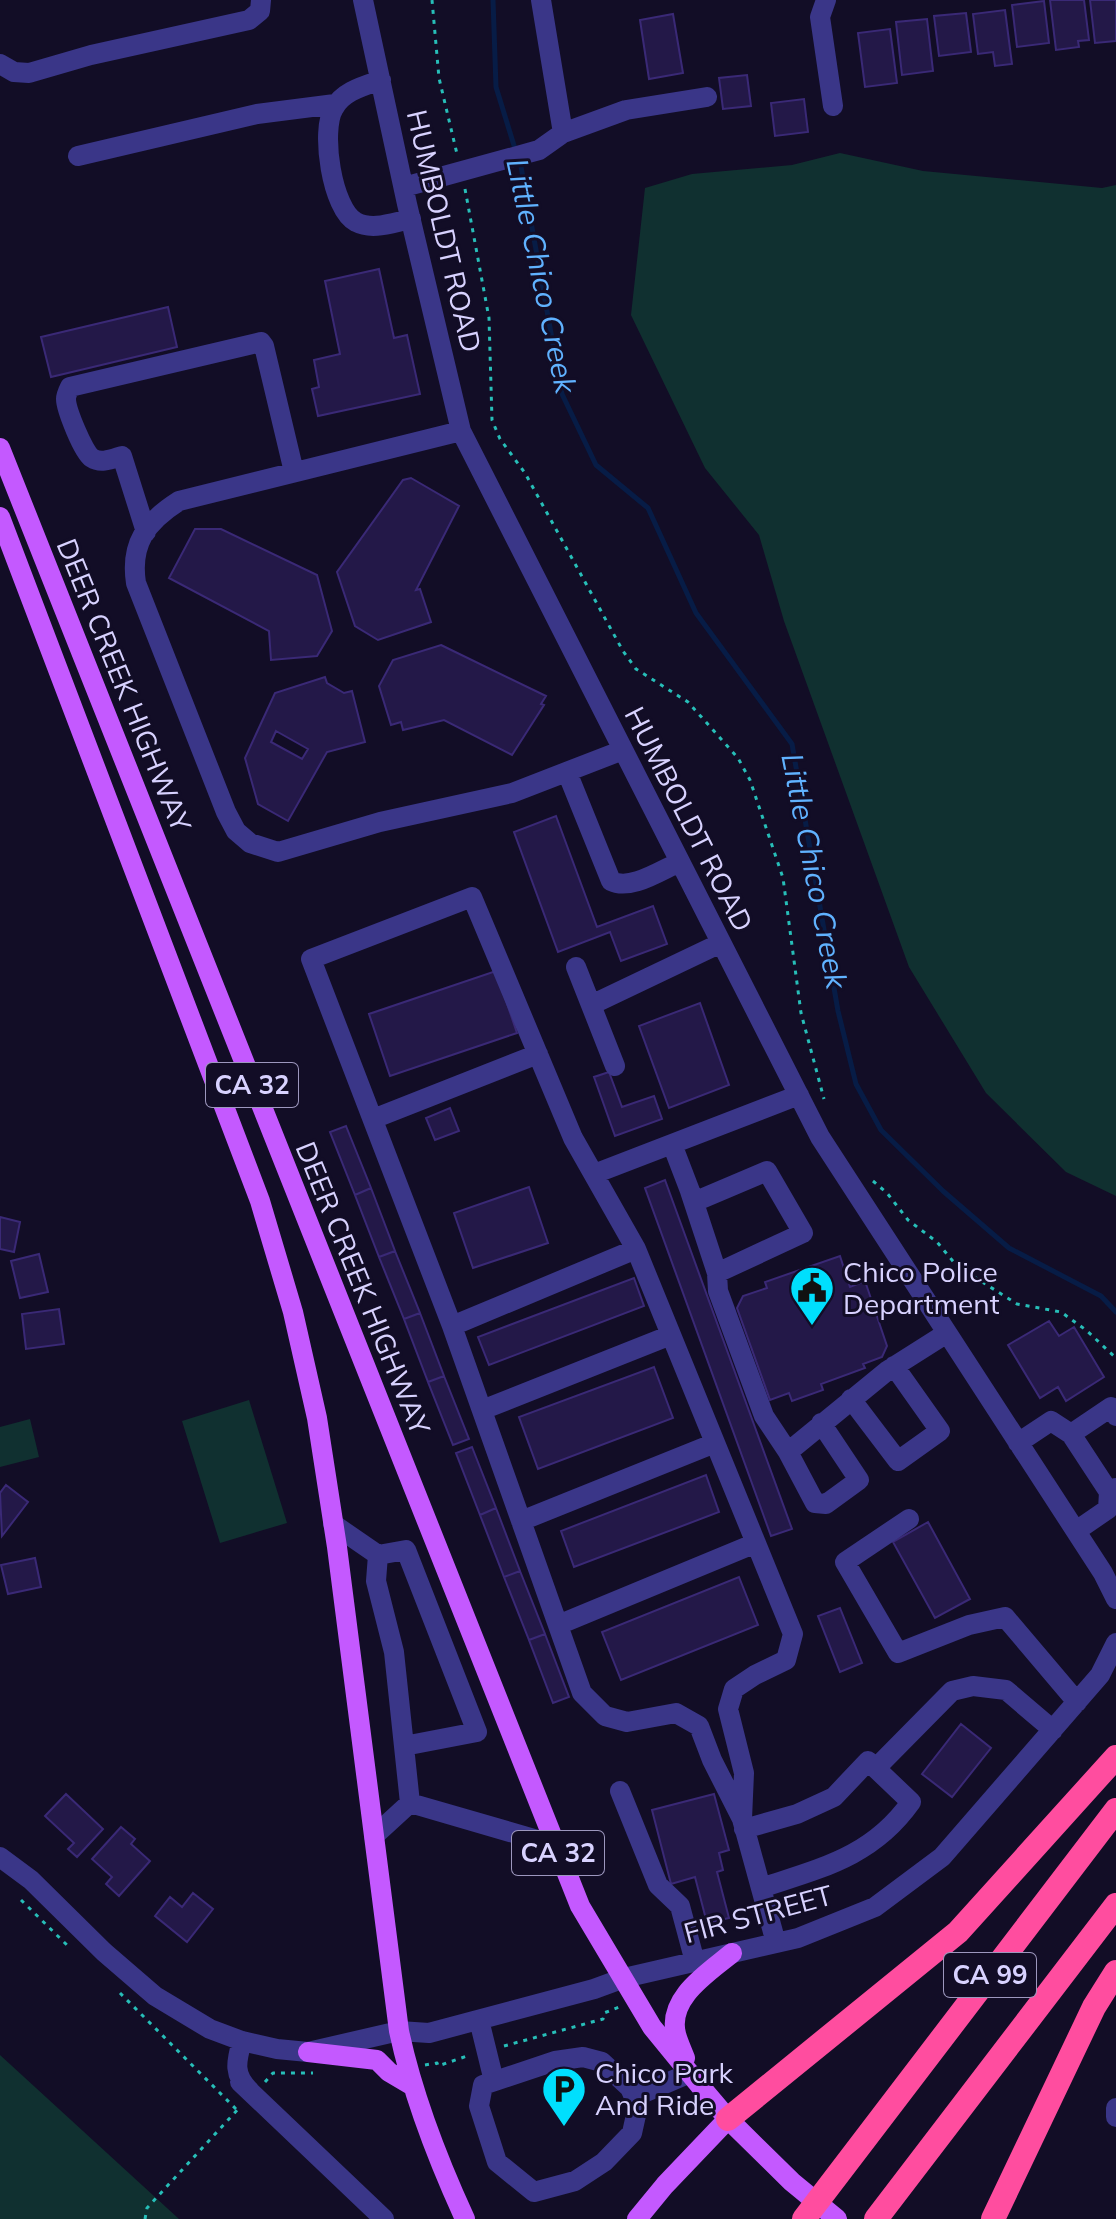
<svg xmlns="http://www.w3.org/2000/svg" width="1116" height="2219" viewBox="0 0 1116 2219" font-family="Mulish,sans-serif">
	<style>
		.green { fill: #103030 }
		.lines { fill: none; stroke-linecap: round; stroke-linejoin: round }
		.stream { stroke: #071c46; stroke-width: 5 }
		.building { fill: #231848; stroke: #3a2976; stroke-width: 2; fill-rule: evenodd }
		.path { stroke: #27beb8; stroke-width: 3; stroke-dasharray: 4 6; stroke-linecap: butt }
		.minor { stroke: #3a3688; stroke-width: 20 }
		.major { stroke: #c459ff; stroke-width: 20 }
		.highway { stroke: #ff4d9f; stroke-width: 24 }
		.labels { text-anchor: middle; stroke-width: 6; stroke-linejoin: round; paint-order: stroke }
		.shield { fill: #120d26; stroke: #9d97be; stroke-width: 2 }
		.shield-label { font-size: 26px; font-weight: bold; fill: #d8d2ff }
		.street-label { font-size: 28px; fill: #d8d2ff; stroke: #120d26 }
		.poi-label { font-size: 28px; fill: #d8d2ff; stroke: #120d26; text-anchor: start }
		.water-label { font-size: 30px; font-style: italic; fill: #60b2ff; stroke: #120d26 }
	</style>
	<rect width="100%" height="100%" fill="#120d26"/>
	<!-- green -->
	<path class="green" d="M 840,153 L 923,171 L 1102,188 L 1116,185 L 1116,1196 L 1066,1172 L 986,1093 L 909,967 L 784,621 L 759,535 L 705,468 L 631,315 L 645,188 L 692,174 L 792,165 Z
		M 249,1400 L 287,1523 L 220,1543 L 182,1421 Z
		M 30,1419 L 39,1457 L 0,1467 L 0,1427 Z
		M 0,2055 L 179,2219 L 0,2219 Z"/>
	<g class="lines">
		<!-- stream -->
		<path class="stream" d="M 493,0 L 496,87 L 516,152
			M 520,161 L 562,394 L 596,465 L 648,508 L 696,613 L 792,744 L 838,1011 L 856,1084 L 881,1130 L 943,1191 L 1009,1248 L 1101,1296 L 1116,1312"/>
	</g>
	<!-- building -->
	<path class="building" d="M 1050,0 L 1084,0 L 1089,40 L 1078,41 L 1079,47 L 1056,50 Z
		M 1090,0 L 1116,0 L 1116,41 L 1095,43 Z
		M 1044,1 L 1049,43 L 1017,47 L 1012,5 Z
		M 1005,10 L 1012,64 L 995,66 L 993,52 L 978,54 L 973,14 Z
		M 966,13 L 971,52 L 939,56 L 934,16 Z
		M 673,14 L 683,73 L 649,79 L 640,20 Z
		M 927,19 L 933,71 L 902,75 L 896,22 Z
		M 890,29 L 897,83 L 865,87 L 858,33 Z
		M 747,75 L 751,106 L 723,109 L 719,78 Z
		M 804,99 L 808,132 L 775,136 L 771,103 Z
		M 379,269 L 394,338 L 407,335 L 420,394 L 318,416 L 312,389 L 319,387 L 314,360 L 340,354 L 325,281 Z
		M 168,307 L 177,347 L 51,377 L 41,337 Z
		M 411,478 L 459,506 L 416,590 L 420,589 L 431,622 L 378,640 L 355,626 L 337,572 L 403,480 Z
		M 195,529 L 221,529 L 317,575 L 332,631 L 317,656 L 271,660 L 269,631 L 169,578 Z
		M 441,645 L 546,696 L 541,704 L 544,705 L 512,755 L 444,720 L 403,730 L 401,722 L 391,725 L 379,686 L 393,660 Z
		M 325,677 L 327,683 L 344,693 L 352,691 L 365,742 L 327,752 L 288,821 L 258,804 L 245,758 L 275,693 ZM 276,731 L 308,749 L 302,759 L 271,742 Z
		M 556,816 L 597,927 L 653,906 L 667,944 L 621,961 L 610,932 L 558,952 L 514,832 Z
		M 496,971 L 517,1033 L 390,1076 L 369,1014 Z
		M 700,1003 L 729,1085 L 669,1108 L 639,1026 Z
		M 609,1072 L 622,1107 L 654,1096 L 662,1119 L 615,1136 L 594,1077 Z
		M 450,1108 L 459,1131 L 435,1140 L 426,1118 Z
		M 346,1126 L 371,1188 L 355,1195 L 330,1132 Z
		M 665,1180 L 792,1529 L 771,1536 L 645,1188 Z
		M 529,1187 L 548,1243 L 473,1268 L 454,1213 Z
		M 371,1188 L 395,1251 L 379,1257 L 355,1195 Z
		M 0,1217 L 20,1222 L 14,1252 L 0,1249 Z
		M 395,1251 L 420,1313 L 404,1319 L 379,1257 Z
		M 39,1254 L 48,1292 L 20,1298 L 11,1261 Z
		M 840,1256 L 850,1287 L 865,1281 L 887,1346 L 882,1357 L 863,1364 L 865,1368 L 821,1384 L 823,1390 L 792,1401 L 789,1393 L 770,1400 L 737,1308 L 743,1296 L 767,1288 L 765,1282 Z
		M 634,1278 L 644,1306 L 489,1365 L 478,1337 Z
		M 59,1309 L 64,1344 L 26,1349 L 22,1314 Z
		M 420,1313 L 444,1376 L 428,1382 L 404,1319 Z
		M 1049,1321 L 1059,1336 L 1074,1327 L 1104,1377 L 1066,1401 L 1058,1387 L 1040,1398 L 1008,1345 Z
		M 654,1367 L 673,1418 L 538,1469 L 519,1417 Z
		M 444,1376 L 469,1439 L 453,1445 L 428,1382 Z
		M 472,1447 L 496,1508 L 480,1515 L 456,1453 Z
		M 706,1475 L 719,1512 L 574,1567 L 561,1531 Z
		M 6,1485 L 28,1502 L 2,1536 L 0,1493 Z
		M 496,1508 L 520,1571 L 504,1577 L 480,1515 Z
		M 928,1522 L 970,1599 L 935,1618 L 893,1542 Z
		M 35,1558 L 41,1587 L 8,1594 L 1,1565 Z
		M 520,1571 L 545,1634 L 529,1640 L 504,1577 Z
		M 739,1577 L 758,1625 L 621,1680 L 602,1632 Z
		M 840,1608 L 862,1663 L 840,1672 L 818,1616 Z
		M 545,1634 L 569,1697 L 553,1703 L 529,1640 Z
		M 961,1724 L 991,1748 L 952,1797 L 922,1774 Z
		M 66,1794 L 103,1829 L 77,1857 L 68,1849 L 74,1843 L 45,1816 Z
		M 714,1794 L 729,1850 L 719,1853 L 723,1870 L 717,1872 L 729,1918 L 707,1923 L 695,1877 L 671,1884 L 652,1810 Z
		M 121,1827 L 135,1839 L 131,1844 L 150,1861 L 119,1896 L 106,1884 L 112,1877 L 92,1859 Z
		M 193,1893 L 213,1909 L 187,1942 L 155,1916 L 170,1897 L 182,1907 Z"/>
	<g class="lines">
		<!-- path -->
		<path class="path" d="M 432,0 L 439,78 L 457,154
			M 465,189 L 489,318 L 492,420 L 500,439 L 525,473 L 623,651 L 636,669 L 688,702 L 738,758 L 750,780 L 783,878 L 801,1013 L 824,1099
			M 873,1181 L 887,1193 L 908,1220 L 937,1242 L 957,1266 L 1017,1304 L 1061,1312 L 1086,1330 L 1116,1358
			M 21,1900 L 70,1948
			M 120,1993 L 236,2109
			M 504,2046 L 603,2019 L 604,2013 L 619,2007
			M 425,2065 L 437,2063 L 438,2066 L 470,2055
			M 265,2082 L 273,2073 L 313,2073
			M 145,2219 L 147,2208 L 240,2107"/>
		<!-- minor -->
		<path class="minor" d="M 363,0 L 407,204 L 461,431 L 820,1137 L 1103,1573 L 1116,1599
			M 826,0 L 820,17 L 833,106
			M 0,64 L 14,72 L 29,73 L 91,55 L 249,20 L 260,11 L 261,0
			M 381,80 C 364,86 343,91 334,108 C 320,130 332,210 356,222 C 373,231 394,222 411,219
			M 563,133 L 626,110 L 707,97
			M 78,156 L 257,114 L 335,104
			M 404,187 L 539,150 L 563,133 L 541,0
			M 461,431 L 179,501 C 146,522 130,544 136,583 L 226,812 L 236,831 L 250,843 L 278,852 L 380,822 L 512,793 L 623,750
			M 146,532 L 122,456 C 112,459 101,464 92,458 C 83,452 66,409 66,399 C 66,395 68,391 70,387 L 261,342 L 264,346 L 294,472
			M 567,772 L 611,881 C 631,891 661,870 680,862
			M 576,967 L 591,1005
			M 615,1066 L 591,1005 L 721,943
			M 373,1119 L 538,1054
			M 672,1144 L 690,1191 L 717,1273
			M 594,1174 L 799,1095
			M 694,1202 L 767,1171 L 803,1233 L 717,1273 L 718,1291 L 764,1416 L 788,1452
			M 452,1326 L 311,959 L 472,897 L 573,1138 L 636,1249
			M 851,1399 L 898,1461 L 940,1431 L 894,1366
			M 482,1410 L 671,1335
			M 821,1423 L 859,1480 L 826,1504 L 815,1503 L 788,1452 L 887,1371 L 947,1333
			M 1071,1434 L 1111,1407 L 1116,1416
			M 1018,1443 L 1051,1421 L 1071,1434 L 1109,1492 L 1116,1488
			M 909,1519 L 845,1562 L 898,1653 L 969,1625 L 1005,1617 L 1077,1702
			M 521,1521 L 715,1443
			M 333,1524 L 378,1555 L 406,1550 L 477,1732 L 404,1746
			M 1076,1531 L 1108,1509 L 1109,1492
			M 378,1555 L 376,1581 L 394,1652 L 410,1803
			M 558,1625 L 756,1543
			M 876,1768 L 952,1691 L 973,1686 L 1006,1690 L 1053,1730
			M 620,1791 L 658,1885 L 680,1906 L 695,1962
			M 410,1803 L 555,1845
			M 742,1819 L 744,1773 L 728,1709 L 734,1689 L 755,1675 L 786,1660 L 793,1634 L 636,1249 L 452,1326 L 582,1693 L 605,1716 L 627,1722 L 676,1713 L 699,1726 L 712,1760 L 742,1819 L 776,1943
			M 744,1829 L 797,1814 L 834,1797 L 868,1761 L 911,1802 C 872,1857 821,1868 761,1888
			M 374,1836 L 410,1803
			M 0,1857 L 31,1880 L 104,1952 L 155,1996 L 210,2029 L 242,2041 L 277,2049 L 308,2052 L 399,2031 L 429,2033 L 594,1989 L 624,1978 L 798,1938 L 875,1907 L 942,1857 L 1100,1675 L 1116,1643
			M 479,2020 L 494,2081
			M 242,2041 C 236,2062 233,2075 250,2091
			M 583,2057 L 602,2062 L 630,2088 L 638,2106 L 632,2133 L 604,2162 L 575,2181 L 534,2192 L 497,2162 L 479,2106 L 483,2085 L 555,2061 Z
			M 240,2082 L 384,2219
			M 634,2097 L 690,2073
			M 1116,2108 L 1116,2117"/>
		<!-- major -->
		<path class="major" d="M 0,448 L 580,1906 L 652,2027 L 701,2087 L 728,2119 L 792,2182 L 837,2219
			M 0,517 L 260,1201 L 293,1312 L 317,1418 L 337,1547 L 399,2031 C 413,2097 437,2158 465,2219
			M 308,2052 L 377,2060 L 389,2072 L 411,2085
			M 685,2058 C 682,2050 678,2042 676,2034 C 667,1998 708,1973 732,1953
			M 637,2219 L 665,2185 L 728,2119"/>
		<!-- highway -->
		<path class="highway" d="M 728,2119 L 958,1932 L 1116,1757
			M 804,2219 L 1116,1810
			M 876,2219 L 1116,1905
			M 993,2219 L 1094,2007 L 1116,1972"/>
	</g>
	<!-- icons -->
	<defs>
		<g id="civic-pin" transform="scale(2.3)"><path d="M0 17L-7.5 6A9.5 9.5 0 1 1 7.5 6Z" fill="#00dffd" stroke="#120d26"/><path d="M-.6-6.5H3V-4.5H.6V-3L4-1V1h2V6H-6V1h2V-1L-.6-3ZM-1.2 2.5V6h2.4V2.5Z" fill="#111"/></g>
		<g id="parking-pin" transform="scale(2.3)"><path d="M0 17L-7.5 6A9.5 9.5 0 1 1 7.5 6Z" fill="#00dffd" stroke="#120d26"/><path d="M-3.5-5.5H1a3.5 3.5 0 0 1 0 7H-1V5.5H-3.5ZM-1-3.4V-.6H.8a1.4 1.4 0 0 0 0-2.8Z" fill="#111"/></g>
	</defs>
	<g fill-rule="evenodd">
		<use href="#civic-pin" x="812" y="1288"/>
		<use href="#parking-pin" x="564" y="2089"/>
	</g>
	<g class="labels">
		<!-- shield labels -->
		<g class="shield">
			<rect x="206" y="1063" width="92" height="44" rx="6"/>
			<rect x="512" y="1831" width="92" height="44" rx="6"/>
			<rect x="944" y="1953" width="92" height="44" rx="6"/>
		</g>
		<g class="shield-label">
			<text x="252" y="1094">CA 32</text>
			<text x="558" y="1862">CA 32</text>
			<text x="990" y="1984">CA 99</text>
		</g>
		<!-- street labels -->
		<g class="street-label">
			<text transform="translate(444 231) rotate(77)" y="10">HUMBOLDT ROAD</text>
			<text transform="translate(124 685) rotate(68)" y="10">DEER CREEK HIGHWAY</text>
			<text transform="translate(689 819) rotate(63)" y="10">HUMBOLDT ROAD</text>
			<text transform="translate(363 1288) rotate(68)" y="10">DEER CREEK HIGHWAY</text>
			<text transform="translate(758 1914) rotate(-15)" y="10">FIR STREET</text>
		</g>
		<!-- poi labels -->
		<g class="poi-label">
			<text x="843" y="1282">Chico Police<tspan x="843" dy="32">Department</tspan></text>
			<text x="595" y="2083">Chico Park<tspan x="595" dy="32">And Ride</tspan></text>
		</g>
		<!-- water labels -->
		<g class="water-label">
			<text transform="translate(541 276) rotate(78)" y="10">Little Chico Creek</text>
			<text transform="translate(814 871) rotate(79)" y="10">Little Chico Creek</text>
		</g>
	</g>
</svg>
